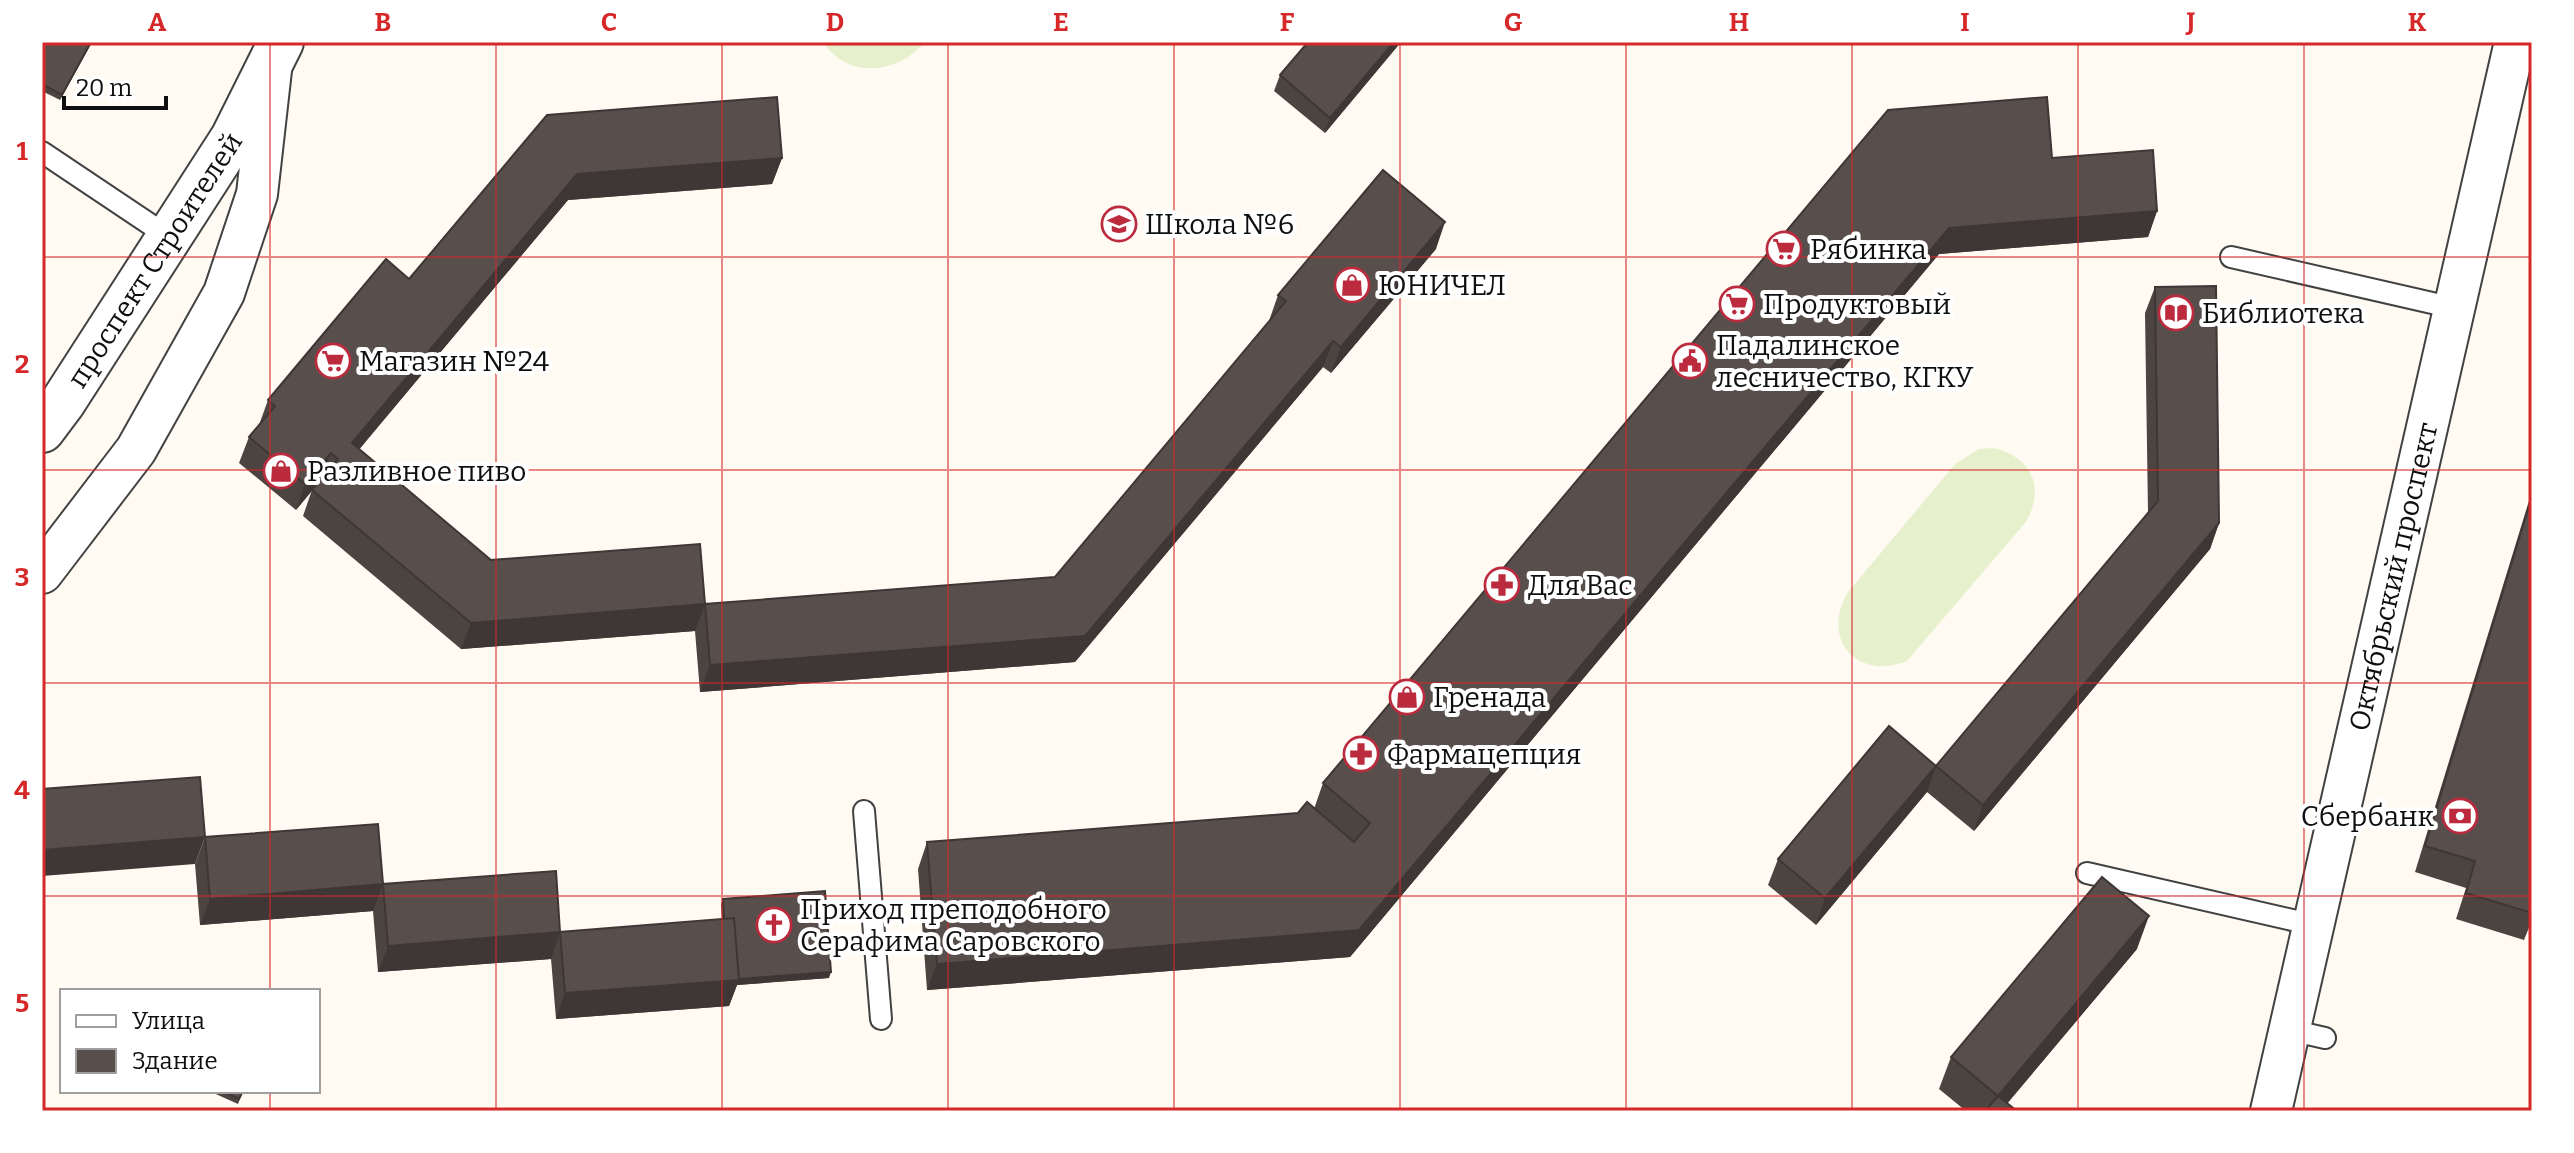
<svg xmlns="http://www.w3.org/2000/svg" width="2574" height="1153" viewBox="0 0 2574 1153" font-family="Bitter,serif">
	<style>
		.pitch { fill: #e7f0cd }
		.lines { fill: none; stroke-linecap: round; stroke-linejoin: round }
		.service-casing { stroke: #424242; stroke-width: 24 }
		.minor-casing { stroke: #424242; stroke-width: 44 }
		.tertiary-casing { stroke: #424242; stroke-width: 48 }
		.service { stroke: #fff; stroke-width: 20 }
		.minor { stroke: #fff; stroke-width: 40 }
		.tertiary { stroke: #fff; stroke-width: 44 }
		.wall { fill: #4c4441 }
		.shaded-wall { fill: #3e3735 }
		.building { fill: #584f4c; stroke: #3e3735; stroke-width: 2 }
		.grid { fill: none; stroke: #d62828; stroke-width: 2; stroke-opacity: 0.55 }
		.labels { text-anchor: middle; stroke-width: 8; stroke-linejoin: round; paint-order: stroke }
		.poi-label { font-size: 28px; fill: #0f0f0f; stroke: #fff; text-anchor: start }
		.street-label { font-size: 28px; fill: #0f0f0f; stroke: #fff }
		.neatline { fill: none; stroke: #d62828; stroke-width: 3 }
		.grid-label { font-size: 26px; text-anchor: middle; font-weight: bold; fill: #d62828 }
	</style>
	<rect width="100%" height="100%" fill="#fffbf2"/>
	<!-- pitch -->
	<path class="pitch" d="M 823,42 L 925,42 C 898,74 848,80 823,42 Z
		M 1993,448 C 2033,457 2046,489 2025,523 L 1907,661 C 1857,681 1820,639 1848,592 L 1955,464 L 1979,449 Z"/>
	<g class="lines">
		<!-- service casing -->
		<g class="service-casing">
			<path id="service" d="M 42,152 L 169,237
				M 2231,257 L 2454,308
				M 864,811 L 881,1019
				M 2087,873 L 2314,925
				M 2290,1030 L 2325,1038"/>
		</g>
		<!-- minor casing -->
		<g class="minor-casing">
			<g id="minor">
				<path d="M 42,573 L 136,450 L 224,293 L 257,194 L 271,70"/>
				<path id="s1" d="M 2271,1111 L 2515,42"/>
			</g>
		</g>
		<!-- tertiary casing -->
		<g class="tertiary-casing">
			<g id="tertiary">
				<path id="s2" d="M 42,430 L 63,402 L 233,138 L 281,42"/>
			</g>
		</g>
		<!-- service -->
		<use href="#service" class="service"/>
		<!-- minor -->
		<use href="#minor" class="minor"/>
		<!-- tertiary -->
		<use href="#tertiary" class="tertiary"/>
	</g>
	<!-- wall -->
	<path class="wall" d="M 42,42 L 92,42 L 60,100 L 42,91 Z
		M 1401,42 L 1325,133 L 1274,91 L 1280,75 Z
		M 1888,110 L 2052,158 L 2157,211 L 2148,237 L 1939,254 L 1350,957 L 927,990 L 918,869 L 927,842 L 1298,813 L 1314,809 L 1323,783 Z
		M 547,115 L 782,158 L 772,184 L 568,200 L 359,449 L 491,560 L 705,604 L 1055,577 L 1269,321 L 1278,295 L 1436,249 L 1331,373 L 1323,367 L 1075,662 L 700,692 L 695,631 L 461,649 L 303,516 L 312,490 L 296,510 L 239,463 L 249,437 L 259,425 L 268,400 L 409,279 Z
		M 2155,287 L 2219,523 L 2210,549 L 1974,831 L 1927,792 L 1816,925 L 1768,885 L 1778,859 L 1936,766 L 2148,513 L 2145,313 Z
		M 2532,491 L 2532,920 L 2524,940 L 2456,919 L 2466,888 L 2415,872 Z
		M 205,837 L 383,884 L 373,911 L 200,925 L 195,864 Z
		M 383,884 L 560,932 L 551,959 L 378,972 L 373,911 Z
		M 723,899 L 829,978 L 737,985 L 729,1006 L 556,1019 L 551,959 L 560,932 L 722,919 L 721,904 Z
		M 2137,949 L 2007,1103 L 2017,1111 L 1966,1111 L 1939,1089 L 1951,1057 Z
		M 209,1091 L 243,1091 L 238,1104 Z"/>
	<!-- shaded-wall -->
	<path class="shaded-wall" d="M 91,42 L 92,42 L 60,100 L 62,95 Z
		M 1394,42 L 1401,42 L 1325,133 L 1330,118 Z
		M 782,158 L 772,184 L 568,200 L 342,470 L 352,443 L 577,174 Z
		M 2157,211 L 2148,237 L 1939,254 L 1350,957 L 927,990 L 937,964 L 1359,930 L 1949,228 Z
		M 1445,222 L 1436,249 L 1331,373 L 1341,347 Z
		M 1333,341 L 1323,367 L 1075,662 L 700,692 L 710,665 L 1085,636 Z
		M 331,453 L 322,479 L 296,510 L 305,484 Z
		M 2219,523 L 2210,549 L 1974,831 L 1983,805 Z
		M 705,604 L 695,631 L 461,649 L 471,623 Z
		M 1936,766 L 1927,792 L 1816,925 L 1825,898 Z
		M 205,837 L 195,864 L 42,876 L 42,850 Z
		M 383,884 L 373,911 L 200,925 L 210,899 Z
		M 2149,916 L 2137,949 L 2001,1111 L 1998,1096 Z
		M 560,932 L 551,959 L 378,972 L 388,946 Z
		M 831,972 L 829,978 L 737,985 L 729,1006 L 556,1019 L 565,993 Z"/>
	<!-- building -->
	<path class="building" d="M 42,42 L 91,42 L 62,95 L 42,84 Z
		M 1308,42 L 1394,42 L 1330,118 L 1280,75 Z
		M 777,97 L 782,158 L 577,174 L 352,443 L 491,560 L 700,544 L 705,604 L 471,623 L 312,490 L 338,459 L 331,453 L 305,484 L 249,437 L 275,406 L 268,400 L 386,259 L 409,279 L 547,115 Z
		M 2047,97 L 2052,158 L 2153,150 L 2157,211 L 1949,228 L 1359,930 L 937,964 L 927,842 L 1298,813 L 1307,802 L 1354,842 L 1370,823 L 1323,783 L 1888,110 Z
		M 1383,170 L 1445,222 L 1341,347 L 1333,341 L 1085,636 L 710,665 L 705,604 L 1055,577 L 1286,301 L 1278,295 Z
		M 2216,286 L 2219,523 L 1983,805 L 1936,766 L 1825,898 L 1778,859 L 1889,726 L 1936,766 L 2158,501 L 2155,287 Z
		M 2532,496 L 2532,913 L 2466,893 L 2475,861 L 2425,846 Z
		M 200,777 L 205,837 L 42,850 L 42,789 Z
		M 378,824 L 383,884 L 210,899 L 205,837 Z
		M 556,871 L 560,932 L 388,946 L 383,884 Z
		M 2102,877 L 2149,916 L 1998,1096 L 1951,1057 Z
		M 825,891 L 831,972 L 739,979 L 734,918 L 724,919 L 723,899 Z
		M 734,918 L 739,980 L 565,993 L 560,932 Z
		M 223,1091 L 243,1091 L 239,1099 Z
		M 1998,1096 L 2017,1111 L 1985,1111 Z"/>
	<!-- grid -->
	<path class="grid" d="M 270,42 L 270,991M 496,42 L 496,1111M 722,42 L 722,1111M 948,42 L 948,1111M 1174,42 L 1174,1111M 1400,42 L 1400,1111M 1626,42 L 1626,1111M 1852,42 L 1852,1111M 2078,42 L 2078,1111M 2304,42 L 2304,1111M 42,257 L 2532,257M 42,470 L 2532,470M 42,683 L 2532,683M 42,896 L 2532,896M 270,1091 L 270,1111"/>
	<!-- icons -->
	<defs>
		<g id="school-ring" transform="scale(1.8)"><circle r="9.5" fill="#fff" stroke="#bc2a3e" stroke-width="1.5"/><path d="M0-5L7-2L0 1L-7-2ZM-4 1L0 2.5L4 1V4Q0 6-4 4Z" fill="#bc2a3e"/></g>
		<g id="supermarket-ring" transform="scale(1.8)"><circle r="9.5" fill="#fff" stroke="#bc2a3e" stroke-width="1.5"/><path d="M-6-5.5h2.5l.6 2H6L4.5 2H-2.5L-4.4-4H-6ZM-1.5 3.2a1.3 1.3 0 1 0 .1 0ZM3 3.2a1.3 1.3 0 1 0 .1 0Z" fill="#bc2a3e"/></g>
		<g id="shop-ring" transform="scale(1.8)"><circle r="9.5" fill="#fff" stroke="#bc2a3e" stroke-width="1.5"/><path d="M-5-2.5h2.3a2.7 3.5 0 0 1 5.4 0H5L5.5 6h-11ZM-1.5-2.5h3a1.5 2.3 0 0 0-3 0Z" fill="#bc2a3e"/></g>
		<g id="library-ring" transform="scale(1.8)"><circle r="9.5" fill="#fff" stroke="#bc2a3e" stroke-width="1.5"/><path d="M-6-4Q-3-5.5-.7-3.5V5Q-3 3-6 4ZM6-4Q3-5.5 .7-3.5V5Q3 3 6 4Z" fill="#bc2a3e"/></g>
		<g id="civic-ring" transform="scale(1.8)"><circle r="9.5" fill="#fff" stroke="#bc2a3e" stroke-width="1.5"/><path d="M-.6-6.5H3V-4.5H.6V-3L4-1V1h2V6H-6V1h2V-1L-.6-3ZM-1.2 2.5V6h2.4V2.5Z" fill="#bc2a3e"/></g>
		<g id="pharmacy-ring" transform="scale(1.8)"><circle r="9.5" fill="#fff" stroke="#bc2a3e" stroke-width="1.5"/><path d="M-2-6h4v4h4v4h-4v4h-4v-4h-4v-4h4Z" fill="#bc2a3e"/></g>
		<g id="bank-ring" transform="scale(1.8)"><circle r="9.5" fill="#fff" stroke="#bc2a3e" stroke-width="1.5"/><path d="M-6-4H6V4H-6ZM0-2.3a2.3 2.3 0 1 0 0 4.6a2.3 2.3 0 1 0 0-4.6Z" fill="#bc2a3e"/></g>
		<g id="church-ring" transform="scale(1.8)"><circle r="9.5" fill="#fff" stroke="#bc2a3e" stroke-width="1.5"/><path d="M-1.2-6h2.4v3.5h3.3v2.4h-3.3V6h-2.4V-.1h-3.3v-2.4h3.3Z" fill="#bc2a3e"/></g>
	</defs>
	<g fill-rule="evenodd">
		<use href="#school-ring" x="1119" y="224"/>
		<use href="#supermarket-ring" x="1784" y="249"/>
		<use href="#shop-ring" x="1352" y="285"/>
		<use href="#supermarket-ring" x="1737" y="304"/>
		<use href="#library-ring" x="2176" y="313"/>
		<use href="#supermarket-ring" x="333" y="361"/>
		<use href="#civic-ring" x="1690" y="361"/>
		<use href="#shop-ring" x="281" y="471"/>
		<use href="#pharmacy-ring" x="1502" y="585"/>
		<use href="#shop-ring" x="1407" y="697"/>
		<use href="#pharmacy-ring" x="1361" y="754"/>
		<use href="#bank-ring" x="2460" y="816"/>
		<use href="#church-ring" x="774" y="925"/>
	</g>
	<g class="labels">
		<!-- poi labels -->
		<g class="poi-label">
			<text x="1145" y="234">Школа №6</text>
			<text x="1810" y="259">Рябинка</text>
			<text x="1378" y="295">ЮНИЧЕЛ</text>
			<text x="1763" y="314">Продуктовый</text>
			<text x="2202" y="323">Библиотека</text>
			<text x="1716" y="355">Падалинское<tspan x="1716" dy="32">лесничество, КГКУ</tspan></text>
			<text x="359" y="371">Магазин №24</text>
			<text x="307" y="481">Разливное пиво</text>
			<text x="1528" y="595">Для Вас</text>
			<text x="1433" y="707">Гренада</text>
			<text x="1387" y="764">Фармацепция</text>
			<text x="2434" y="826" text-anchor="end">Сбербанк</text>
			<text x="800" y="919">Приход преподобного<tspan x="800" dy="32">Серафима Саровского</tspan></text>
		</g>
		<!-- street labels -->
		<g class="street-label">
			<text dy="10" stroke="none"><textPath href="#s2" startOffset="204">проспект Строителей</textPath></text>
			<text dy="10" stroke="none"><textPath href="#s1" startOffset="548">Октябрьский проспект</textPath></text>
		</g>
	</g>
	<!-- border -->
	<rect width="2574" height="1153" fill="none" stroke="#ffffff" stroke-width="88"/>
	<!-- legend -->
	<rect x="60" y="989" width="260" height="104" fill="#ffffff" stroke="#9f9f9f" stroke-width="2"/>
	<rect x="76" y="1015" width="40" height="12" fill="#ffffff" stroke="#9f9f9f" stroke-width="2"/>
	<text x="132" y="1029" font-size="24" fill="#0f0f0f">Улица</text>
	<rect x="76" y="1049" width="40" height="24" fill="#584f4c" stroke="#9f9f9f" stroke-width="2"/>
	<text x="132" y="1069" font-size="24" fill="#0f0f0f">Здание</text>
	<!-- scale -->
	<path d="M64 96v12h102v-12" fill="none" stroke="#0f0f0f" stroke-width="4"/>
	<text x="76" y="96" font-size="24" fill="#0f0f0f" stroke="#ffffff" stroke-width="6" paint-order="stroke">20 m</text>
	<rect x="44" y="44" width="2486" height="1065" class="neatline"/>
	<g class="grid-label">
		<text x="157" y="31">A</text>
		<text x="383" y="31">B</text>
		<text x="609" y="31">C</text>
		<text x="835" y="31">D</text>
		<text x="1061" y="31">E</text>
		<text x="1287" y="31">F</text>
		<text x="1513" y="31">G</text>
		<text x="1739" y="31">H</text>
		<text x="1965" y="31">I</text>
		<text x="2191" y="31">J</text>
		<text x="2417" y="31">K</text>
		<text x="22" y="160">1</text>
		<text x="22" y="373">2</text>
		<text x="22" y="586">3</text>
		<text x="22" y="799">4</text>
		<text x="22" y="1012">5</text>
	</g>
</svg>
